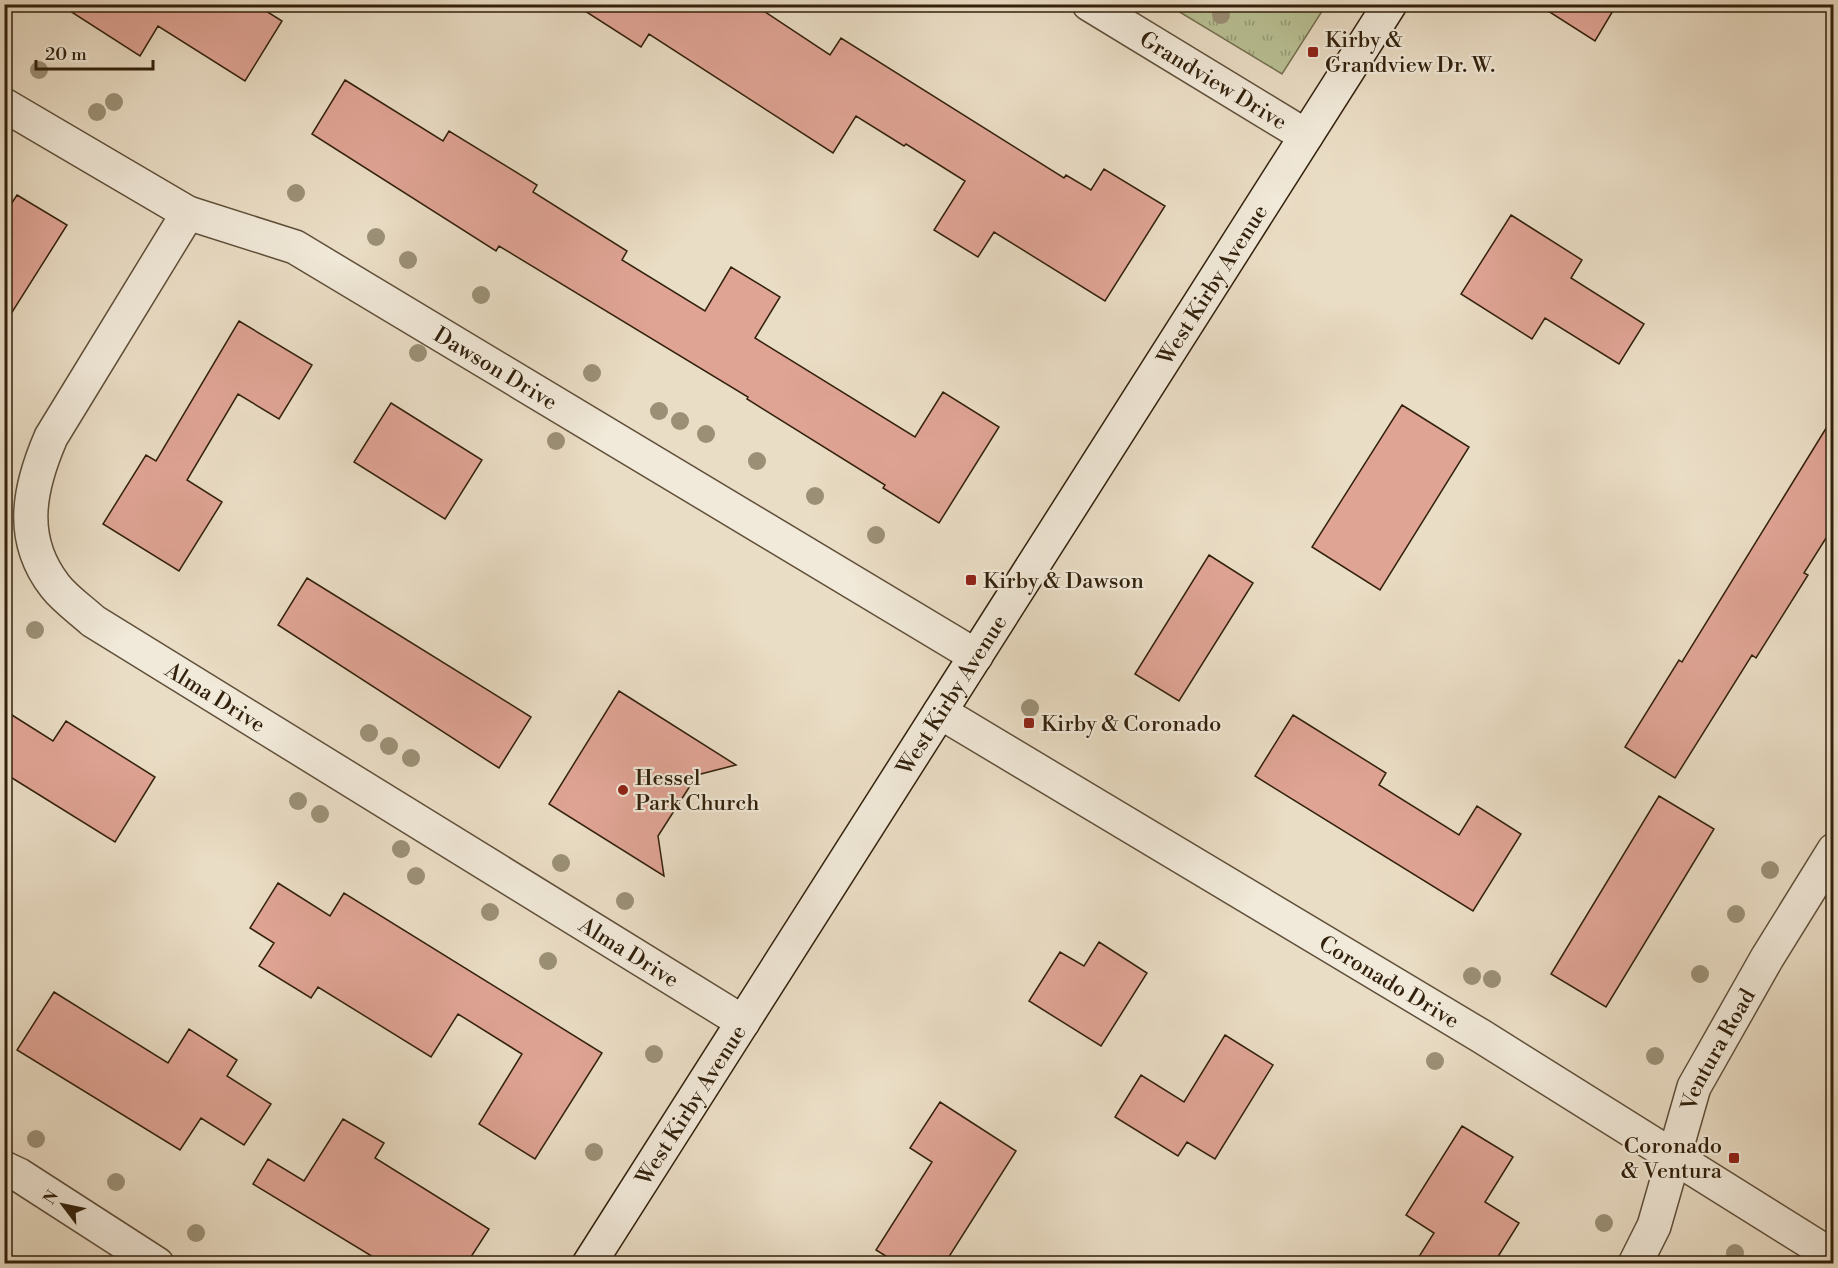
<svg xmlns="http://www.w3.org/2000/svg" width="1838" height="1268" viewBox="0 0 1838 1268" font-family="'Libre Bodoni',serif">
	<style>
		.grass { fill: url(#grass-tufts); stroke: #757050; stroke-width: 1.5 }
		.building { fill: #e0a495; stroke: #32210c; stroke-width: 1.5 }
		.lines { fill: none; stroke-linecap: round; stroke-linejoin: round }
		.street-casing { stroke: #60503a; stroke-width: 36 }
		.secondary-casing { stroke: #32210c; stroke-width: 36 }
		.street { stroke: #f1e9d9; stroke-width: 33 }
		.secondary { stroke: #f1e9d9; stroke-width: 33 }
		.tree { fill: #9b9076 }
		.poi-dot { fill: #8f2418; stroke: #f1e9d9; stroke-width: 2 }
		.labels { text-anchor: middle; stroke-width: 4.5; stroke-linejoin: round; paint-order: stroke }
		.poi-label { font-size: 22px; fill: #32210c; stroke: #f1e9d9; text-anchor: start }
		.street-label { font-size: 22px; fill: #32210c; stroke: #f1e9d9 }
	</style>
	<defs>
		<pattern id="grass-tufts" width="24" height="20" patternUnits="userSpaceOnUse" patternTransform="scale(1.5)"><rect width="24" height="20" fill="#b8c094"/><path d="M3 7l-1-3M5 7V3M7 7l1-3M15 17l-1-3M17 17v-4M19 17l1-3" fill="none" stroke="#969c77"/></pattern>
	</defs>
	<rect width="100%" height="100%" fill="#eaddc5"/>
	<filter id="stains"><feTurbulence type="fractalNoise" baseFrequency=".00333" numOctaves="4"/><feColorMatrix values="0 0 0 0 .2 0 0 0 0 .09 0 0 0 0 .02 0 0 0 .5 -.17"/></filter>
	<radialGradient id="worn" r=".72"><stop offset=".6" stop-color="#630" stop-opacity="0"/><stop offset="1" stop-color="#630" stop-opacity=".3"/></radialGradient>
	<!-- grass -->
	<path class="grass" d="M 1168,5 L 1326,5 L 1282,74 Z"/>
	<!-- building -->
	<path class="building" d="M 59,4 L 255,4 L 282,21 L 245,81 L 158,26 L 140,56 Z
		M 574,4 L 753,4 L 830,55 L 841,38 L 1064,178 L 1066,175 L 1091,190 L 1104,169 L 1165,206 L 1105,301 L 994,232 L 978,257 L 934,230 L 965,181 L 906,144 L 904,146 L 856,116 L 833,153 L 649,34 L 641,47 Z
		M 1537,4 L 1617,4 L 1595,41 Z
		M 345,80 L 443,141 L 449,131 L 537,185 L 533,192 L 627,251 L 622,260 L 705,311 L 731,267 L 780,297 L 755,338 L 915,437 L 943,392 L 999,427 L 939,523 L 883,488 L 885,485 L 747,399 L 748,397 L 499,246 L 496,251 L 312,134 Z
		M 17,195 L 67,225 L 4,325 L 4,215 Z
		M 1511,215 L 1582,260 L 1571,278 L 1644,324 L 1619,364 L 1545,318 L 1532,339 L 1461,294 Z
		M 239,321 L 312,365 L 279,419 L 238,394 L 187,480 L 222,502 L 179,571 L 103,524 L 146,455 L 156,461 Z
		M 391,403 L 482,460 L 445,519 L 354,462 Z
		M 1402,405 L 1469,447 L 1380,590 L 1312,547 Z
		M 1833,417 L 1833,527 L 1804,573 L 1808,575 L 1756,658 L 1752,655 L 1675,778 L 1625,747 L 1679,660 L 1682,662 Z
		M 1209,555 L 1253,583 L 1179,701 L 1135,674 Z
		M 307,578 L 531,717 L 499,768 L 278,625 Z
		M 619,691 L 736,765 L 697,775 L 658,836 L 664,876 L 549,804 Z
		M 4,710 L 53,741 L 66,721 L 155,777 L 115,842 L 4,773 Z
		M 1293,715 L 1386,773 L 1379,785 L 1459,835 L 1477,806 L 1521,834 L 1473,911 L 1255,776 Z
		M 1659,796 L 1714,829 L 1606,1007 L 1551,974 Z
		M 278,883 L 330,916 L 344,893 L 602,1053 L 535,1159 L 479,1124 L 522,1054 L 458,1014 L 431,1057 L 318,987 L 311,998 L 259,966 L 274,943 L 250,928 Z
		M 1099,942 L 1147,973 L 1101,1046 L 1029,1001 L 1060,952 L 1084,966 Z
		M 54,992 L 168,1063 L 189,1029 L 237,1060 L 227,1076 L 271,1104 L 244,1145 L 201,1118 L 180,1150 L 17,1050 Z
		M 1225,1035 L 1273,1065 L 1215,1159 L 1187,1142 L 1178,1156 L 1115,1117 L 1141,1075 L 1184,1102 Z
		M 940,1102 L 1016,1151 L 945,1263 L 897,1263 L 876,1250 L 932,1162 L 910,1148 Z
		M 343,1119 L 384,1143 L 375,1158 L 489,1229 L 467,1263 L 383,1263 L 253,1184 L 268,1159 L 304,1181 Z
		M 1462,1126 L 1513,1157 L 1485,1202 L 1519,1223 L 1494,1263 L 1415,1263 L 1434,1233 L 1406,1215 Z"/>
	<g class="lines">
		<!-- street casing -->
		<g class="street-casing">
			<g id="street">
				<path id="s1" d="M 1089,4 L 1306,136"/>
				<path id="s2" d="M 4,105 L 188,213 L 295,247 L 976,656"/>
				<path id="s3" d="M 188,213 L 51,437 C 29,488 18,538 55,586 C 65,599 81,610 93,621 L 743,1022"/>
				<path id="s4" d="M 940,712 L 1481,1036 L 1834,1257"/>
				<path d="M 4,1168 L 19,1175 L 157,1264"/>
				<path id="s5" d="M 1635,1264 L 1654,1226 L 1694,1087 L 1767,958 L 1834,850"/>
			</g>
		</g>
		<!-- secondary casing -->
		<g class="secondary-casing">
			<g id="secondary">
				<path id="s6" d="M 589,1264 L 1390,4"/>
			</g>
		</g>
		<!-- street -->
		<use href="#street" class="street"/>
		<!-- secondary -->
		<use href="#secondary" class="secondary"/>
	</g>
	<!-- trees -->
	<g class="tree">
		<circle cx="1221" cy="15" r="9"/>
		<circle cx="39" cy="70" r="9"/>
		<circle cx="114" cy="102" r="9"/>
		<circle cx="97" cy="112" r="9"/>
		<circle cx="296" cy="193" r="9"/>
		<circle cx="376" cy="237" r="9"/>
		<circle cx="408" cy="260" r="9"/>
		<circle cx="481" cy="295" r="9"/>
		<circle cx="418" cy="353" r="9"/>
		<circle cx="592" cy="373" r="9"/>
		<circle cx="659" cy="411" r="9"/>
		<circle cx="680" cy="421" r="9"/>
		<circle cx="706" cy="434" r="9"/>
		<circle cx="556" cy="441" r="9"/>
		<circle cx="757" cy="461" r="9"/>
		<circle cx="815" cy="496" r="9"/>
		<circle cx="876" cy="535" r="9"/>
		<circle cx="35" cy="630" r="9"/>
		<circle cx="1030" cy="708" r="9"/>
		<circle cx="369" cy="733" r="9"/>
		<circle cx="389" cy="746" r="9"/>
		<circle cx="411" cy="758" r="9"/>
		<circle cx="298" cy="801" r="9"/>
		<circle cx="320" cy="814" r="9"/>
		<circle cx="401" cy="849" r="9"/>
		<circle cx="561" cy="863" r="9"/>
		<circle cx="1770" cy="870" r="9"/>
		<circle cx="416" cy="876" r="9"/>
		<circle cx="625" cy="901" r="9"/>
		<circle cx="490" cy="912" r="9"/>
		<circle cx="1736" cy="914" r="9"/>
		<circle cx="548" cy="961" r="9"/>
		<circle cx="1700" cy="974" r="9"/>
		<circle cx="1472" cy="976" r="9"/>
		<circle cx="1492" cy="979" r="9"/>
		<circle cx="654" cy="1054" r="9"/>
		<circle cx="1655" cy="1056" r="9"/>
		<circle cx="1435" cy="1061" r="9"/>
		<circle cx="36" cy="1139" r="9"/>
		<circle cx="594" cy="1152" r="9"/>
		<circle cx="116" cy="1182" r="9"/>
		<circle cx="1604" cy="1223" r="9"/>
		<circle cx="196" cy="1233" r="9"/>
		<circle cx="1735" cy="1253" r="9"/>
	</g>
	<!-- markers -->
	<g class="poi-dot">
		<rect x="1307" y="46" width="12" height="12" rx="3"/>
		<rect x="965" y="574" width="12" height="12" rx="3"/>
		<rect x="1023" y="717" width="12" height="12" rx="3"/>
		<circle cx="623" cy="790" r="6"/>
		<rect x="1728" y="1152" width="12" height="12" rx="3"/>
	</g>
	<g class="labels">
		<!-- poi labels -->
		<g class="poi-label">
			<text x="1325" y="47">Kirby &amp;<tspan x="1325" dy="25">Grandview Dr. W.</tspan></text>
			<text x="983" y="588">Kirby &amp; Dawson</text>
			<text x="1041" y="731">Kirby &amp; Coronado</text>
			<text x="635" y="785">Hessel<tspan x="635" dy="25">Park Church</tspan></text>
			<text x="1722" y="1153" text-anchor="end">Coronado<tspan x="1722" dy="25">&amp; Ventura</tspan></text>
		</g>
		<!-- street labels -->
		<g class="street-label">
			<text dy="8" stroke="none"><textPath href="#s1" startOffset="146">Grandview Drive</textPath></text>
			<text dy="8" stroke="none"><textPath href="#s6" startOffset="1161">West Kirby Avenue</textPath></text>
			<text dy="8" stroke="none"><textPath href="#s2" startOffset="560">Dawson Drive</textPath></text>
			<text dy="8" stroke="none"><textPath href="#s6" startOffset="675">West Kirby Avenue</textPath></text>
			<text dy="8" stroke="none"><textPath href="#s3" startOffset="616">Alma Drive</textPath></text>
			<text dy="8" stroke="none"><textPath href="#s3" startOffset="1102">Alma Drive</textPath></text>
			<text dy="8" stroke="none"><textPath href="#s4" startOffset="524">Coronado Drive</textPath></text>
			<text dy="8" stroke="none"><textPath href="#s5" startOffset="231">Ventura Road</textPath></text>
			<text dy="8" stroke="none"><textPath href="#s6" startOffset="189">West Kirby Avenue</textPath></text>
		</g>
	</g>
	<!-- margin -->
	<rect width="1838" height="1268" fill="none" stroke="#eaddc5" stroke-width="24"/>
	<rect x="6" y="6" width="1826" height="1256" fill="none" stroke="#32210c" stroke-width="3"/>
	<rect x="12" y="12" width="1814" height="1244" fill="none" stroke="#32210c" stroke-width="1.5"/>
	<!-- north arrow -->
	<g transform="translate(63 1205) rotate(302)" stroke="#f1e9d9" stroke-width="4.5" paint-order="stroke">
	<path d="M0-4.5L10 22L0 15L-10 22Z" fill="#32210c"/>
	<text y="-9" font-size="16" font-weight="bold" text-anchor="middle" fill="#32210c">N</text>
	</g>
	<!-- scale -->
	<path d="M36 60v9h117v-9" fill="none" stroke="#32210c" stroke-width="3"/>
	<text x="45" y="60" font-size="18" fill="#32210c" stroke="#f1e9d9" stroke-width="4.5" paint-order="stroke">20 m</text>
	<rect width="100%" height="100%" filter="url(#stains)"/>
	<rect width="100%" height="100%" fill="url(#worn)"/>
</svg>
